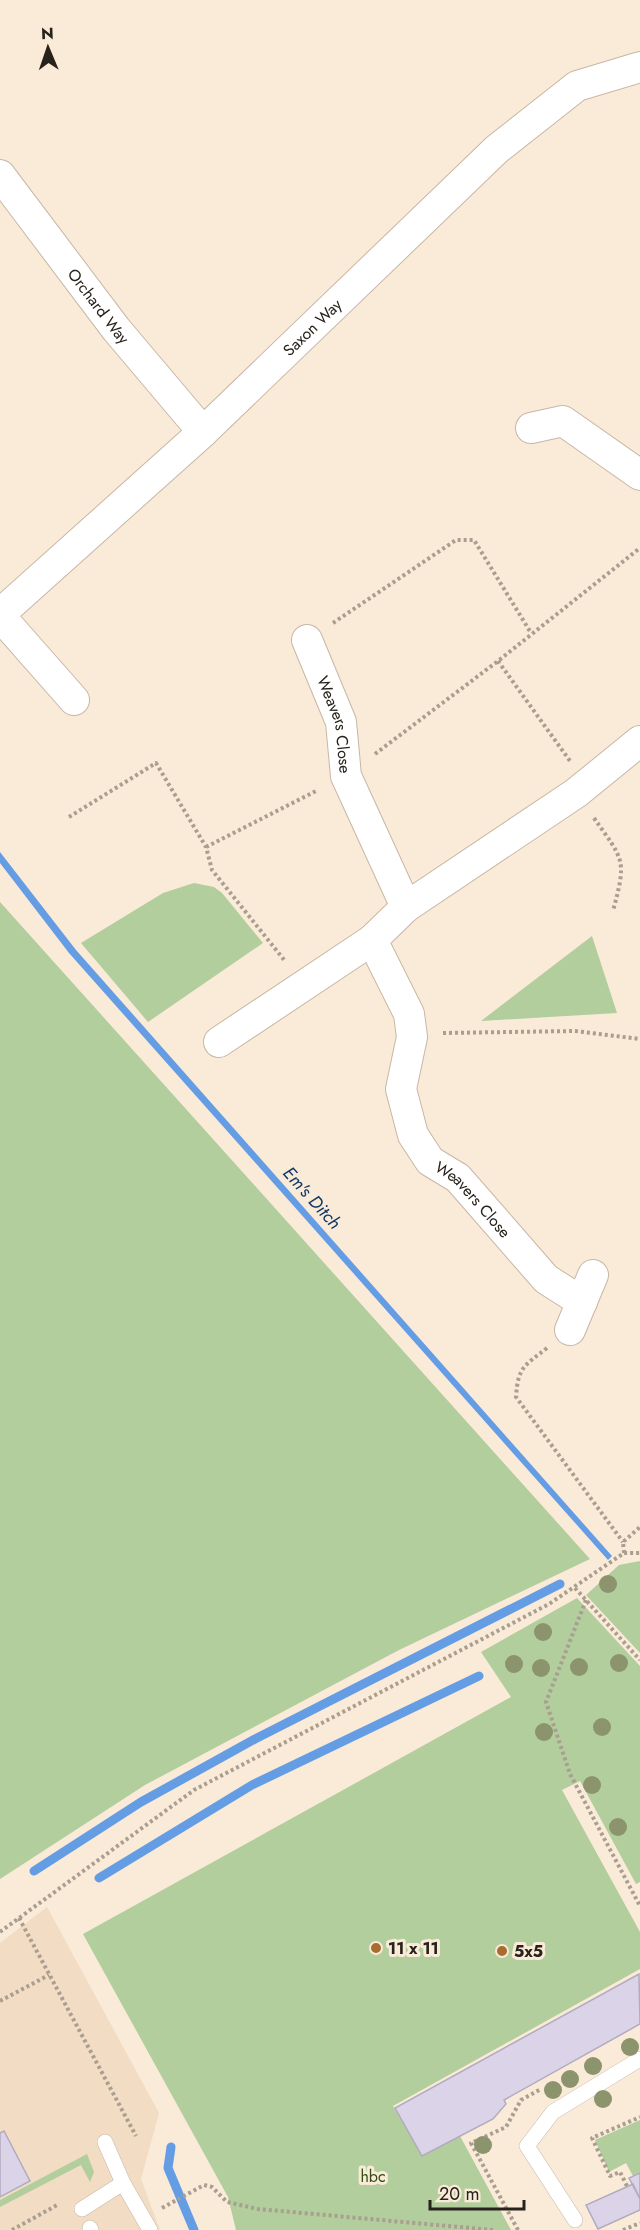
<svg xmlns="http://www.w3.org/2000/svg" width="640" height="2230" viewBox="0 0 640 2230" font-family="Jost,sans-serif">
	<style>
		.built { fill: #f2dcc4 }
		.green { fill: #b1ce9c }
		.water { fill: #649de4 }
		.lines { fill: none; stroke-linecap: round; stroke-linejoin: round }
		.stream { stroke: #649de4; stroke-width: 9 }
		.building { fill: #dbd3e8; stroke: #b2aabe; stroke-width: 1.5 }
		.service-casing { stroke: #c7b7a6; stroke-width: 16 }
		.minor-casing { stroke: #c7b7a6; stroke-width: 32 }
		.path { stroke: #aa9e91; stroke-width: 4; stroke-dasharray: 3 3; stroke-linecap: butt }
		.service { stroke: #fff; stroke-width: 15 }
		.minor { stroke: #fff; stroke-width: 30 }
		.tree { fill: #8b946c }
		.poi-dot { fill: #a86b30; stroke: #faead8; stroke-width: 2 }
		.labels { text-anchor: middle; stroke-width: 6; stroke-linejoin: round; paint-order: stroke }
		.street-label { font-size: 16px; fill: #27221b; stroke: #faead8 }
		.poi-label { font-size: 16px; font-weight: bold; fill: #27221b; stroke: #faead8; text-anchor: start }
		.park-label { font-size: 16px; fill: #314d13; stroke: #faead8 }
		.water-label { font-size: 18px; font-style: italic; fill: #123866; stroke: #faead8 }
	</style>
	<rect width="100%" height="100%" fill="#faead8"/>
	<!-- built -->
	<path class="built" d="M 47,1907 L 159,2113 L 141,2179 L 160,2230 L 0,2230 L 0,1943 Z"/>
	<!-- green -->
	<path class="green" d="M 194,883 L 214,887 L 222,893 L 263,943 L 148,1022 L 81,943 L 163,893 Z
		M 0,902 L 590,1559 L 399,1650 L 145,1785 L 0,1879 Z
		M 592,936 L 617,1013 L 481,1021 Z
		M 640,1561 L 640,1653 L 586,1595 L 619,1565 Z
		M 577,1598 L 640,1666 L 640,1882 L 636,1884 L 580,1781 L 562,1790 L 640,1932 L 640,1969 L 393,2106 L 422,2155 L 460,2136 L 511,2230 L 236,2230 L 228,2197 L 83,1934 L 511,1697 L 481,1652 Z
		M 640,2120 L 640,2173 L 633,2176 L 626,2163 L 609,2172 L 595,2140 Z
		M 87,2154 L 94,2172 L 90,2182 L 81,2165 L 0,2207 L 0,2200 Z"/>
	<!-- water -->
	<path class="water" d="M 0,852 L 76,950 L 612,1556 L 608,1560 L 69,953 L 0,863 Z"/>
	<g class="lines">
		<!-- stream -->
		<path class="stream" d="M 34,1871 L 141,1802 L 255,1739 L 560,1584
			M 99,1878 L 252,1785 L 479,1676
			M 171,2147 L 168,2168 L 194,2230"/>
	</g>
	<!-- building -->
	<path class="building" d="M 639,1974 L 640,2024 L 504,2100 L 506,2104 L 493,2119 L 422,2156 L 395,2108 Z
		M 4,2131 L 30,2181 L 0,2197 L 0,2133 Z
		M 640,2173 L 640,2199 L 629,2178 Z
		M 633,2184 L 640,2199 L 640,2210 L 598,2229 L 586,2205 Z"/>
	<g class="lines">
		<!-- service casing -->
		<g class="service-casing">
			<path id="service" d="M 105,2142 L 123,2183 L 150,2230
				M 82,2209 L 123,2183
				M 575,2220 L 527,2146 L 553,2112 L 640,2059
				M 90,2228 L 91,2230"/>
		</g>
		<!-- minor casing -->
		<g class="minor-casing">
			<g id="minor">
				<path id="s1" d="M 0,175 L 116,329 L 203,432"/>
				<path d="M 531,428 L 563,421 L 640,475"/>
				<path id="s2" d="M 0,614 L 203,432 L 497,149 L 577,86 L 640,67"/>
				<path d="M 0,616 L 74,700"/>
				<path id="s3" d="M 307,640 L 341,722 L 346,776 L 406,907"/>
				<path id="s4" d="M 372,940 L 409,1014 L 412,1037 L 401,1089 L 413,1135 L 430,1161 L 458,1178 L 546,1279 L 582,1302"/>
				<path d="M 219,1042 L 372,940 L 406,907 L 576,793 L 640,741"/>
				<path d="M 570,1330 L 593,1275"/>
			</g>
		</g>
		<!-- path -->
		<path class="path" d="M 333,623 L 456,540 L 474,540 L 531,633
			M 498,661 L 570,761
			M 375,754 L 498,661 L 640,548
			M 69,817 L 156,763 L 206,847 L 212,870 L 285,961
			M 594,818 C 624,861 627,859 613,911
			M 206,847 L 318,790
			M 443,1033 L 575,1031 L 640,1039
			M 547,1348 C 524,1366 518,1367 516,1397 L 623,1542
			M 624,1553 L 623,1542 L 640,1527
			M 575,1588 L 640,1660
			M 586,1600 L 546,1702 L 570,1774 L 640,1906
			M 19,1918 L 136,2136
			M 0,1932 L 194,1790 L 549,1604 L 624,1553 L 640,1553
			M 0,2001 L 49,1975
			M 627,2186 L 620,2172 L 610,2176 L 592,2138 L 640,2117
			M 162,2208 L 204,2185 L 212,2187 L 227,2202 L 258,2209 L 493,2230
			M 12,2230 L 59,2204
			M 518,2230 L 471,2143 L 506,2127 L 521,2100 L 541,2089
			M 623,2230 L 640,2223"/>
		<!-- service -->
		<use href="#service" class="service"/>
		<!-- minor -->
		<use href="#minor" class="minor"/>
	</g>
	<!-- trees -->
	<g class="tree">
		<circle cx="608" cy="1584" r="9"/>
		<circle cx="543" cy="1632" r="9"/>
		<circle cx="619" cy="1663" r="9"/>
		<circle cx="514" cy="1664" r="9"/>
		<circle cx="579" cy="1667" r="9"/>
		<circle cx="541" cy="1668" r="9"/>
		<circle cx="602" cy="1727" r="9"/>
		<circle cx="544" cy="1732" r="9"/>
		<circle cx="592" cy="1785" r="9"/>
		<circle cx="618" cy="1827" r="9"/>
		<circle cx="630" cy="2047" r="9"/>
		<circle cx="593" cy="2066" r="9"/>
		<circle cx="570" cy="2079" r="9"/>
		<circle cx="553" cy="2090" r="9"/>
		<circle cx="603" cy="2099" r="9"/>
		<circle cx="483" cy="2145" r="9"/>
	</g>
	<!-- markers -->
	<g class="poi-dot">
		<circle cx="376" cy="1948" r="6"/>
		<circle cx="502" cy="1951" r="6"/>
	</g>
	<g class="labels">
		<!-- street labels -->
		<g class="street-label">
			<text dy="6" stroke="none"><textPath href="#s1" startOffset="164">Orchard Way</textPath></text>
			<text dy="6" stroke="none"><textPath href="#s2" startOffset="424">Saxon Way</textPath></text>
			<text dy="6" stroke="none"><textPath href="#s3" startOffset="90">Weavers Close</textPath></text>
			<text dy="6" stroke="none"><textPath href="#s4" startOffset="296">Weavers Close</textPath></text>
		</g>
		<!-- poi labels -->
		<g class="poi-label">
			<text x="388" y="1954">11 x 11</text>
			<text x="514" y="1957">5x5</text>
		</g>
		<!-- park labels -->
		<g class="park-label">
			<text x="373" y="2182">hbc</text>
		</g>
		<!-- water labels -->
		<g class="water-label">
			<text transform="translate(312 1198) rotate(48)" y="6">Em's Ditch</text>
		</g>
	</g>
	<!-- north arrow -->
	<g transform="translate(48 48) rotate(358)" stroke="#faead8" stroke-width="4.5" paint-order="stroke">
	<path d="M0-4.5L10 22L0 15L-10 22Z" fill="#27221b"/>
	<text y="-9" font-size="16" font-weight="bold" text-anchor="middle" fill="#27221b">N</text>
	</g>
	<!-- scale -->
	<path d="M430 2200v9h94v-9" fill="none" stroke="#27221b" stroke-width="3"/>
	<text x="439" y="2200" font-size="18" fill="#27221b" stroke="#faead8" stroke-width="4.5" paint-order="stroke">20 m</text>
</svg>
